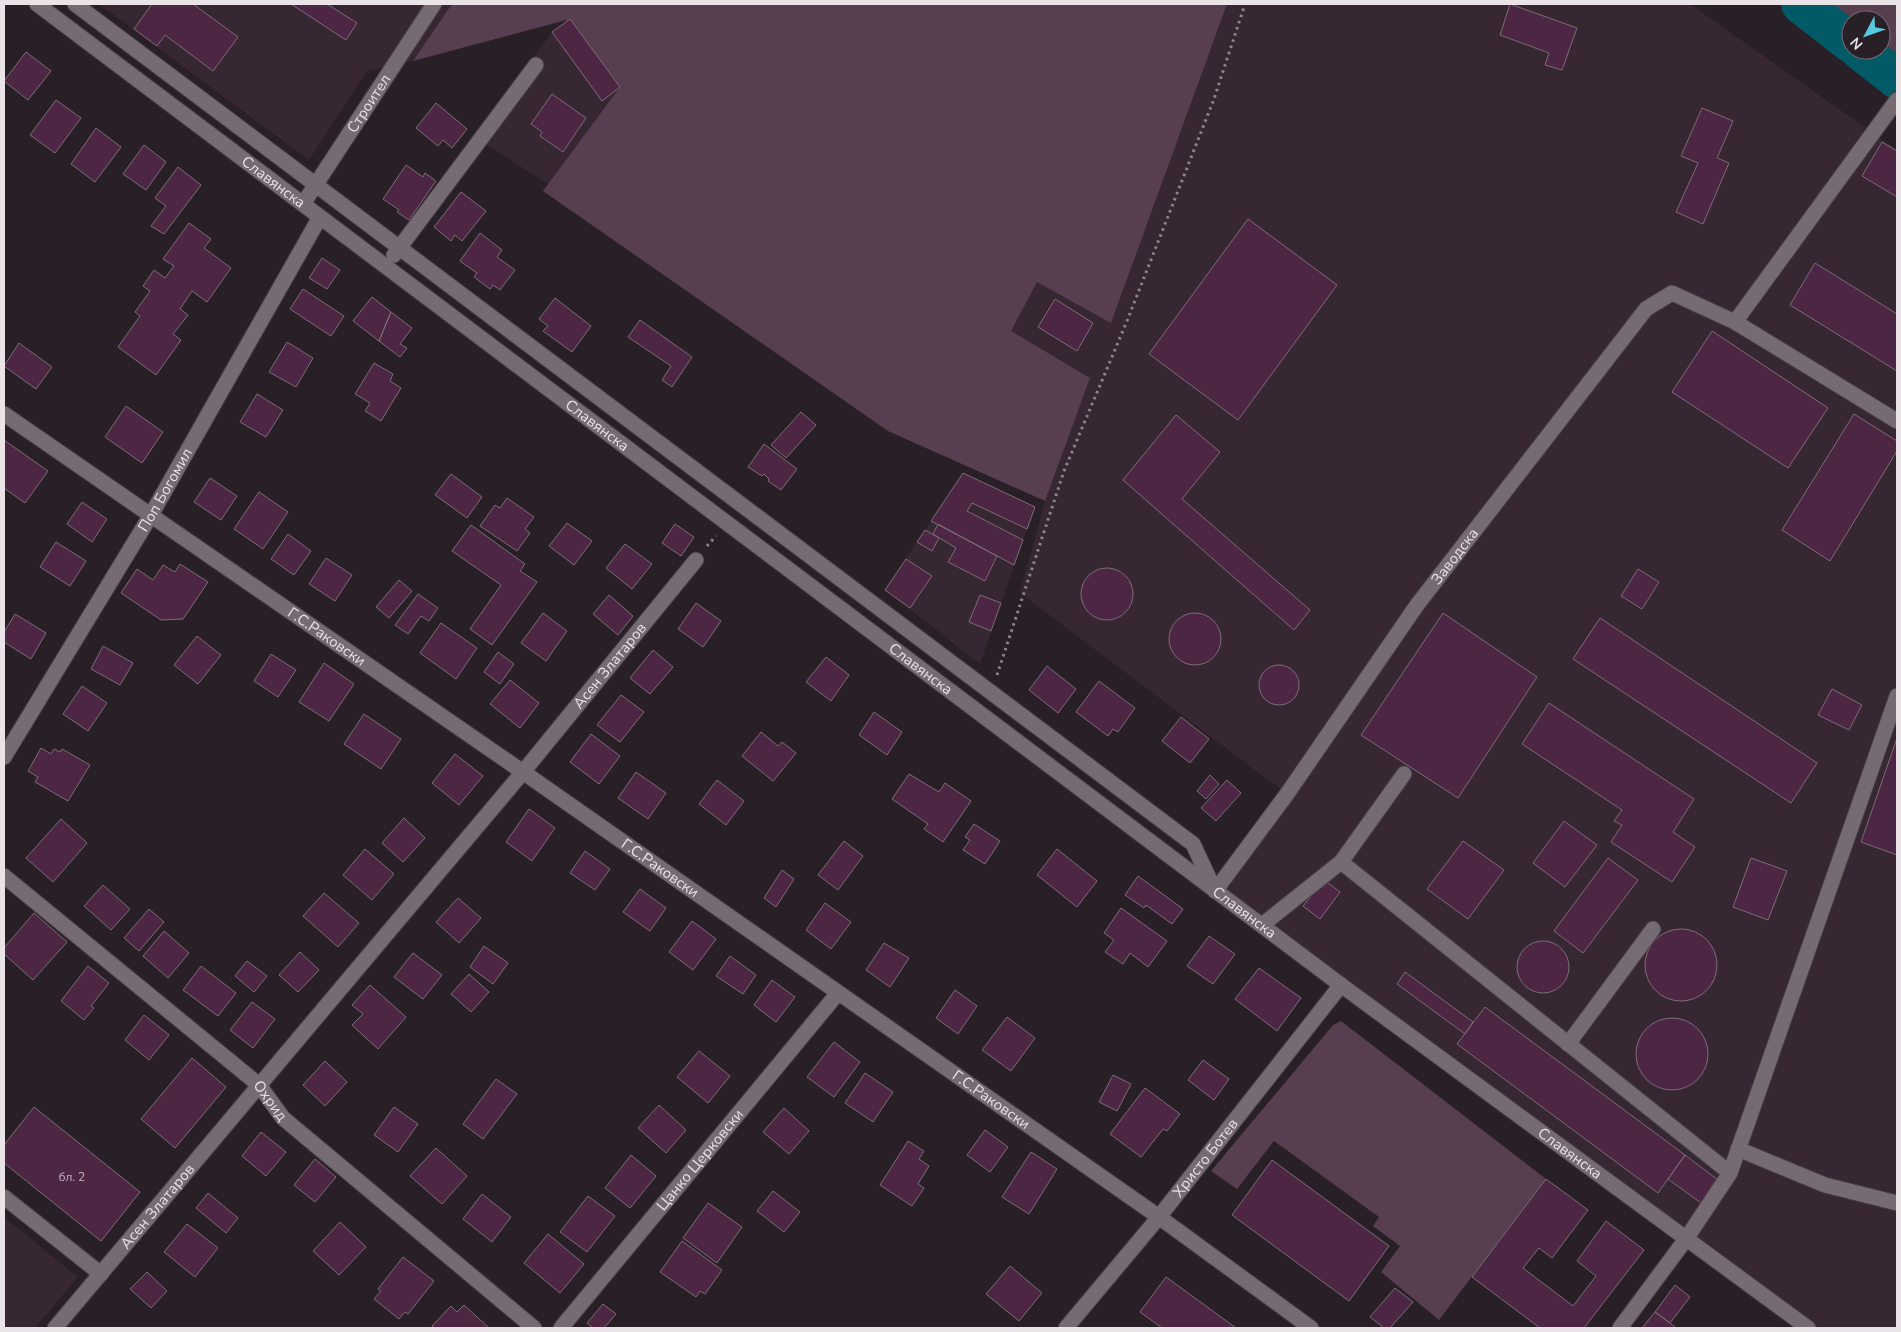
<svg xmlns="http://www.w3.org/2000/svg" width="1901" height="1332" viewBox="0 0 1901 1332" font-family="'Nunito Sans',sans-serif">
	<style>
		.built { fill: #362732 }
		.green { fill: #573e51 }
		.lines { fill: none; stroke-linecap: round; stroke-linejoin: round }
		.river { stroke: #025a67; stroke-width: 40 }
		.building { fill: #4d2644; stroke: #7a6e77 }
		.minor-casing { stroke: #453d43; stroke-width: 17 }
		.path { stroke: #8e858b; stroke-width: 3; stroke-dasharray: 2.5 4; stroke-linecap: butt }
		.minor { stroke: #766a73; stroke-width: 15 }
		.labels { text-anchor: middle; stroke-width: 4.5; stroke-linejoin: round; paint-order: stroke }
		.number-label { font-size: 12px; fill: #c3b4bf }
		.street-label { font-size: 15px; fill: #eae3e8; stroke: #291f26 }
	</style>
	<rect width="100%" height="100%" fill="#291f26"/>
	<!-- built -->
	<path class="built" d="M 99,4 L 1690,4 L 1897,150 L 1897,1328 L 1808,1328 L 1215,891 L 1287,794 L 1020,593 L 1045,501 L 888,431 L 543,191 L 548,184 L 474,137 L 552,32 L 568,20 L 413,61 L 367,71 L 309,160 Z
		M 963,473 L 1035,507 L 980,664 L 885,590 Z
		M 4,1217 L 78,1277 L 35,1328 L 4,1328 Z"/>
	<!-- green -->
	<path class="green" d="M 452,4 L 1227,4 L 1111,323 L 1037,282 L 1011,331 L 1090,378 L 1045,501 L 888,431 L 543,191 L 620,87 L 570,19 L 413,61 Z
		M 1832,4 L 1897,4 L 1897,54 L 1881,41 L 1881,20 L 1854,20 Z
		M 1341,1021 L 1546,1179 L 1439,1320 L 1381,1272 L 1400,1246 L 1373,1226 L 1379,1217 L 1274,1141 L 1237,1189 L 1211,1171 L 1333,1025 Z"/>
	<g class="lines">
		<!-- river -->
		<path class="river" d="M 1801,4 L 1851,43
			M 1860,50 L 1897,79"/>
	</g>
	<!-- building -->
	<path class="building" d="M 152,4 L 193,4 L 238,37 L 213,71 L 165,35 L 157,46 L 134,29 Z
		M 291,4 L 327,4 L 357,23 L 346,40 Z
		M 1510,4 L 1577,28 L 1562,70 L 1545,65 L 1549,53 L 1500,35 Z
		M 570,19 L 620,87 L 602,101 L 552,32 Z
		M 26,52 L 51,71 L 28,100 L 4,81 Z
		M 552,94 L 586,118 L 563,152 L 540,136 L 542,132 L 531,124 Z
		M 56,100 L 81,118 L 55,153 L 30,135 Z
		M 436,103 L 467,129 L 452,148 L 443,140 L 438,146 L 416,128 Z
		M 1702,108 L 1733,121 L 1717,158 L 1729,163 L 1703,224 L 1676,212 L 1698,163 L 1681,156 Z
		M 96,128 L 121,147 L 95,182 L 71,164 Z
		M 1882,142 L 1897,151 L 1897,197 L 1862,176 Z
		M 144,145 L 166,162 L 146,190 L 123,174 Z
		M 406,165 L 423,177 L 425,173 L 436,181 L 409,220 L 397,212 L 399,210 L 383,199 Z
		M 178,167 L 201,185 L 164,234 L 151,226 L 166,206 L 155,198 Z
		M 461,192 L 486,211 L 462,241 L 455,235 L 451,241 L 434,227 Z
		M 1248,219 L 1337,285 L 1238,420 L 1149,354 Z
		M 189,223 L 211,239 L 204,248 L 231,268 L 207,302 L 192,291 L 180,309 L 188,315 L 173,334 L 181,340 L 156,375 L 118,347 L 140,316 L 135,312 L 150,291 L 143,286 L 154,270 L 165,278 L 174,266 L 163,259 Z
		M 480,233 L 502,250 L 497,257 L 515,270 L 500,290 L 493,285 L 490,289 L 474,277 L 477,273 L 460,261 Z
		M 322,258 L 340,270 L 327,289 L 309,278 Z
		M 1815,263 L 1897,314 L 1897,371 L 1790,305 Z
		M 303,289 L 344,316 L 331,336 L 290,309 Z
		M 372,297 L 391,312 L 379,341 L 353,321 Z
		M 555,298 L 591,326 L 572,352 L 543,331 L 548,326 L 539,319 Z
		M 1055,299 L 1093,323 L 1077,351 L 1038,327 Z
		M 391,312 L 412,328 L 400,344 L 407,348 L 400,357 L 379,341 Z
		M 640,320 L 692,357 L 672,387 L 662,380 L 671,366 L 628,337 Z
		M 1712,331 L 1828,408 L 1788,468 L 1672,392 Z
		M 287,342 L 313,358 L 296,387 L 269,372 Z
		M 19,343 L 52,367 L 36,389 L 4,366 Z
		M 374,363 L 393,374 L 390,381 L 401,388 L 381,421 L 365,411 L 370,403 L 355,394 Z
		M 257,394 L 283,410 L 266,437 L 240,422 Z
		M 126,406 L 163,432 L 142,463 L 105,437 Z
		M 801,412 L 816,425 L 786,458 L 771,445 Z
		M 1854,414 L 1897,441 L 1897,451 L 1830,561 L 1782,530 Z
		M 1176,415 L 1220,452 L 1182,499 L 1310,610 L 1294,630 L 1123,480 Z
		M 4,440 L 48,471 L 25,503 L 4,488 Z
		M 764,444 L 797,469 L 781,490 L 768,481 L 769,479 L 764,474 L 762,476 L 748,467 Z
		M 963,473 L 1035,507 L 1027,529 L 972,503 L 967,511 L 1023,540 L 1014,565 L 931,521 Z
		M 451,474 L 482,497 L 467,518 L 435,495 Z
		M 210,478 L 237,496 L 221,520 L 194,502 Z
		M 259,492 L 288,512 L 263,549 L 234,529 Z
		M 507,498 L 534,517 L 525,529 L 530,533 L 517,551 L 480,526 L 495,505 L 500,508 Z
		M 82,502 L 107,519 L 92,542 L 67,524 Z
		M 567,523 L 592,541 L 574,565 L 549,546 Z
		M 675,524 L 694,537 L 681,556 L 662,543 Z
		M 938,524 L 997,556 L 985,581 L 948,562 L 956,548 L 933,534 Z
		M 471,525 L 525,564 L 520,571 L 537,582 L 492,645 L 470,629 L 501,585 L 452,551 Z
		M 925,530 L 939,538 L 932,551 L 917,542 Z
		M 288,534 L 311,551 L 294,575 L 271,559 Z
		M 56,542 L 86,561 L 70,586 L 40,567 Z
		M 625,544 L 652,564 L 632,589 L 606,568 Z
		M 326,558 L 352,575 L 335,601 L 309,584 Z
		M 906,559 L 932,576 L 910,608 L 885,590 Z
		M 180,564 L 208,582 L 183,619 L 161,620 L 121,593 L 137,569 L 153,580 L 163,565 L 175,572 Z
		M1081 594a26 26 0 1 1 52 0a26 26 0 1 1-52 0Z
		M 1638,569 L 1659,582 L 1642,609 L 1621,596 Z
		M 399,580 L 412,591 L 389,618 L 376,607 Z
		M 418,594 L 438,608 L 429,621 L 421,616 L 408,634 L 395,625 Z
		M 609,595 L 633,616 L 618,635 L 593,614 Z
		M 980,595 L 1001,603 L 991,631 L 969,622 Z
		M 696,603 L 721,621 L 703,647 L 678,629 Z
		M 543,613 L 567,631 L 546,661 L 521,643 Z
		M 1443,613 L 1537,677 L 1458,798 L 1361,735 Z
		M1169 639a26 26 0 1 1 52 0a26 26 0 1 1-52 0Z
		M 15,614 L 46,633 L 31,659 L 4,642 L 4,632 Z
		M 1600,618 L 1817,763 L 1791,803 L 1573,659 Z
		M 441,623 L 477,648 L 456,679 L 420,653 Z
		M 197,636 L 221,655 L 198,684 L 174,665 Z
		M 103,646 L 133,663 L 120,685 L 91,669 Z
		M 653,650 L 673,667 L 650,694 L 630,678 Z
		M 498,652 L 514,664 L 500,684 L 484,672 Z
		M 271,654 L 296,670 L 278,697 L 254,681 Z
		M 826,657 L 849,675 L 831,701 L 806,682 Z
		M 324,663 L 354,684 L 329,721 L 299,702 Z
		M1259 685a20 20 0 1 1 40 0a20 20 0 1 1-40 0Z
		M 1047,666 L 1076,689 L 1058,713 L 1029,690 Z
		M 510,680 L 539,703 L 520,728 L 490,704 Z
		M 1099,681 L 1135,708 L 1118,732 L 1113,729 L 1108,736 L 1076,712 Z
		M 82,686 L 107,703 L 88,731 L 63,714 Z
		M 1832,689 L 1862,705 L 1849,730 L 1818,715 Z
		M 621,695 L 644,712 L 620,742 L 597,725 Z
		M 1549,703 L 1694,799 L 1673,832 L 1695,847 L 1672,882 L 1611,842 L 1622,825 L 1614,821 L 1622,810 L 1522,744 Z
		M 874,712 L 902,732 L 887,755 L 859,735 Z
		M 364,714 L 401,739 L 381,769 L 344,744 Z
		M 1181,717 L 1209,739 L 1190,763 L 1162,741 Z
		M 761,732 L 778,746 L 782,742 L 796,753 L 773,781 L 742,756 Z
		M 591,734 L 620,756 L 599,784 L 570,762 Z
		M 1897,738 L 1897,855 L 1861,842 Z
		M 41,748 L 51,754 L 54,749 L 60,752 L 62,749 L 90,765 L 68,801 L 35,782 L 38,777 L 28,771 Z
		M 455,754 L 483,776 L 459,805 L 432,783 Z
		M 636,772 L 666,793 L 648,819 L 618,798 Z
		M 909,774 L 939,792 L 945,783 L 971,801 L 943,842 L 924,829 L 928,824 L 892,799 Z
		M 1210,775 L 1219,784 L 1206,799 L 1197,791 Z
		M 717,780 L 744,801 L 726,825 L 699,804 Z
		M 1227,780 L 1241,793 L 1216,821 L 1201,808 Z
		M 529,809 L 555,828 L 532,861 L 506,842 Z
		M 404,818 L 425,838 L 403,862 L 382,843 Z
		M 61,819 L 87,843 L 53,882 L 26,858 Z
		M 1564,821 L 1597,845 L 1565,887 L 1533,863 Z
		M 974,824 L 1000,841 L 985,864 L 963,850 L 970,840 L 965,837 Z
		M 844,841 L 863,856 L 838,890 L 818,875 Z
		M 1463,841 L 1504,870 L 1468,919 L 1427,889 Z
		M 365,849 L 394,874 L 372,900 L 343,875 Z
		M 1057,849 L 1097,881 L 1077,907 L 1037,875 Z
		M 585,851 L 610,869 L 595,890 L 570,873 Z
		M 1608,858 L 1638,880 L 1583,953 L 1554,931 Z
		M 1751,858 L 1787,871 L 1768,920 L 1733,907 Z
		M 782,870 L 794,879 L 776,907 L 764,898 Z
		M 1138,876 L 1183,909 L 1172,924 L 1146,905 L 1144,908 L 1125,895 Z
		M 1324,880 L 1340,892 L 1320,919 L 1303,906 Z
		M 103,885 L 130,909 L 111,930 L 84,906 Z
		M 640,889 L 666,908 L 650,931 L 623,912 Z
		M 324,893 L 359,923 L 338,947 L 303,916 Z
		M 458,898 L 481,918 L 459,943 L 436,922 Z
		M 825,903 L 851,922 L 831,949 L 806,930 Z
		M 1121,908 L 1167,941 L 1148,967 L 1130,953 L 1123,964 L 1105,952 L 1114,940 L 1104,933 Z
		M 149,909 L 164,922 L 139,951 L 124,938 Z
		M 34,913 L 67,942 L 33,980 L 4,954 L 4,948 Z
		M 692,921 L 716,939 L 693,970 L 669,952 Z
		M1645 965a36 36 0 1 1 72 0a36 36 0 1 1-72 0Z
		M 164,931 L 189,953 L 168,978 L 143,956 Z
		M 1209,936 L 1235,954 L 1213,984 L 1187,966 Z
		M1517 967a26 26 0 1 1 52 0a26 26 0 1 1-52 0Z
		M 884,943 L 909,958 L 890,987 L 866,970 Z
		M 484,946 L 508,963 L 493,984 L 470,967 Z
		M 300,952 L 319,970 L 298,992 L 279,975 Z
		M 413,953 L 442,975 L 423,999 L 394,977 Z
		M 730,956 L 756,975 L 743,994 L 716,976 Z
		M 247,961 L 267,976 L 254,992 L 235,976 Z
		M 88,966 L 109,983 L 91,1006 L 94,1008 L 84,1020 L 61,1001 Z
		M 201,966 L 236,993 L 218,1016 L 183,990 Z
		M 1259,968 L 1301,998 L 1277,1031 L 1235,999 Z
		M 1405,972 L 1473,1022 L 1465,1034 L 1397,984 Z
		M 469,974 L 489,992 L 471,1012 L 451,994 Z
		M 772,980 L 795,997 L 776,1022 L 754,1005 Z
		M 370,985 L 406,1017 L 378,1049 L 352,1025 L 363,1014 L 352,1005 Z
		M 955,990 L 977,1006 L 958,1034 L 936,1018 Z
		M 252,1002 L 275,1019 L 253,1048 L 230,1030 Z
		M 1485,1007 L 1685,1155 L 1658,1193 L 1457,1044 Z
		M 144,1015 L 169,1035 L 149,1060 L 125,1040 Z
		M 1007,1017 L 1035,1038 L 1011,1071 L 982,1050 Z
		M1636 1054a36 36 0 1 1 72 0a36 36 0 1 1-72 0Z
		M 834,1042 L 860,1062 L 834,1097 L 807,1077 Z
		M 699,1051 L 730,1076 L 708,1103 L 677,1077 Z
		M 192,1058 L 226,1087 L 175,1148 L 141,1119 Z
		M 1203,1060 L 1229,1079 L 1214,1100 L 1188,1080 Z
		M 325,1061 L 347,1082 L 325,1106 L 303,1085 Z
		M 865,1073 L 893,1092 L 873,1122 L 845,1103 Z
		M 1113,1075 L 1131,1084 L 1117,1111 L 1099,1102 Z
		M 496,1079 L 517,1094 L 483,1139 L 463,1124 Z
		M 1145,1088 L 1180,1114 L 1167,1131 L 1163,1129 L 1141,1157 L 1110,1134 Z
		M 659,1105 L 686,1130 L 666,1153 L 638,1128 Z
		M 34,1107 L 140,1192 L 101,1241 L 4,1163 L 4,1145 Z
		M 394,1107 L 418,1124 L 398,1152 L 374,1135 Z
		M 784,1108 L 809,1131 L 789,1154 L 763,1132 Z
		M 985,1130 L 1008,1147 L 990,1172 L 967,1155 Z
		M 261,1132 L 286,1152 L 266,1176 L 242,1156 Z
		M 908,1141 L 924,1151 L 919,1159 L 929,1166 L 918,1184 L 924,1188 L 912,1206 L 880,1185 Z
		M 436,1148 L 467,1176 L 442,1204 L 410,1176 Z
		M 1031,1152 L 1057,1169 L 1029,1214 L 1002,1197 Z
		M 631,1155 L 656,1176 L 630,1208 L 605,1188 Z
		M 1685,1155 L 1718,1180 L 1701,1203 L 1668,1179 Z
		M 315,1159 L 336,1177 L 315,1202 L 294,1185 Z
		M 1272,1160 L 1389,1246 L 1349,1301 L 1232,1215 Z
		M 1546,1179 L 1588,1210 L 1552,1258 L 1539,1248 L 1523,1268 L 1573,1306 L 1596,1276 L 1577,1261 L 1606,1221 L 1644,1250 L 1584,1328 L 1540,1328 L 1472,1277 Z
		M 773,1191 L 800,1212 L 784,1232 L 757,1211 Z
		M 208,1193 L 238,1218 L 226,1233 L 196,1208 Z
		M 482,1194 L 511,1217 L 492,1242 L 463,1219 Z
		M 588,1196 L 615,1216 L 587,1252 L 560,1232 Z
		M 708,1203 L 742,1227 L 717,1263 L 683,1238 Z
		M 340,1222 L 366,1247 L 339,1275 L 313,1251 Z
		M 187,1224 L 218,1248 L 195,1277 L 164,1252 Z
		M 548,1234 L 584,1264 L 560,1293 L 524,1263 Z
		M 682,1241 L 722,1270 L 705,1294 L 700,1291 L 696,1297 L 660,1272 Z
		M 403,1257 L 434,1281 L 408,1314 L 405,1312 L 399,1319 L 374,1299 L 381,1291 L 378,1289 Z
		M 1010,1266 L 1042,1293 L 1019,1321 L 986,1294 Z
		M 147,1272 L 167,1291 L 151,1308 L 130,1289 Z
		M 1166,1277 L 1236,1328 L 1162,1328 L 1140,1312 Z
		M 1675,1285 L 1690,1297 L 1670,1323 L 1655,1312 Z
		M 1395,1288 L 1413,1302 L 1390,1328 L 1384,1328 L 1370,1317 Z
		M 603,1304 L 616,1314 L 604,1328 L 593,1328 L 587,1323 Z
		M 464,1305 L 489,1328 L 434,1328 L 432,1326 L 451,1306 L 457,1312 Z
		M 1655,1312 L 1670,1323 L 1676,1328 L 1642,1328 Z"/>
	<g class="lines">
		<!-- minor casing -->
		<g class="minor-casing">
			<g id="minor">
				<path id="s1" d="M 37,4 L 1341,985 L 1808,1328"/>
				<path id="s2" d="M 75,4 L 1193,844 L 1215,891 L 1287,794 L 1417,605 L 1646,309 L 1672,293 L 1735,322"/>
				<path d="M 1897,100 L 1735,322 L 1897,421"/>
				<path id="s3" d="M 303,204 L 434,4"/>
				<path d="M 394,255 L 536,65"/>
				<path id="s4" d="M 4,414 L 523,772 L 1159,1217 L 1311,1328"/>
				<path id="s5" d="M 4,757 L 151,515 L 320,217"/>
				<path d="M 1341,862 L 1404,774"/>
				<path id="s6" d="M 4,876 L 259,1085 L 283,1118 L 534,1328"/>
				<path d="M 1262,925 L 1341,862 L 1730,1173"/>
				<path d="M 1568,1044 L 1653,929"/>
				<path d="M 1738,1149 L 1825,1185 L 1897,1203"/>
				<path d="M 4,1197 L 101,1274"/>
				<path id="s7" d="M 55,1328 L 523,772 L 696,560"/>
				<path id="s8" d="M 561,1328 L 838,993"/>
				<path id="s9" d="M 1066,1328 L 1159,1217 L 1341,985"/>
				<path d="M 1620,1328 L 1686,1239 L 1730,1173 L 1897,696"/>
			</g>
		</g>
		<!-- path -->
		<path class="path" d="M 707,546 L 716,536
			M 997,675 L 1064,471 L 1127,321 L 1214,99 L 1245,4"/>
		<!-- minor -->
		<use href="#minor" class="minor"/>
	</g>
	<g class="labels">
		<!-- number labels -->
		<g class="number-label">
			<text x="72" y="1181">бл. 2</text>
		</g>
		<!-- street labels -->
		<g class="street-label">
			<text dy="5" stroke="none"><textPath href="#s3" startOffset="120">Строител</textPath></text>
			<text dy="5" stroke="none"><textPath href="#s1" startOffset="296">Славянска</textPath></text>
			<text dy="5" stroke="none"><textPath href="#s1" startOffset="701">Славянска</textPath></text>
			<text dy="5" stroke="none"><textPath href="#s5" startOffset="312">Поп Богомил</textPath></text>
			<text dy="5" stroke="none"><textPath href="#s2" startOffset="1862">Заводска</textPath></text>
			<text dy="5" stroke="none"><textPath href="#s4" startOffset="392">Г.С.Раковски</textPath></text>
			<text dy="5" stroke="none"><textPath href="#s7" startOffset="864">Асен Златаров</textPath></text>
			<text dy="5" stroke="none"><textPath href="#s1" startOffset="1106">Славянска</textPath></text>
			<text dy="5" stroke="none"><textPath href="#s4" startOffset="798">Г.С.Раковски</textPath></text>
			<text dy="5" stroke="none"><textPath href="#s1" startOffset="1511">Славянска</textPath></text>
			<text dy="5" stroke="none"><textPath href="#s4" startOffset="1202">Г.С.Раковски</textPath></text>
			<text dy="5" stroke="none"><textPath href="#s6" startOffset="349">Охрид</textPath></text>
			<text dy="5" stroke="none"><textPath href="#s1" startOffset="1916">Славянска</textPath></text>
			<text dy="5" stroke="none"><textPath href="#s9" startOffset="220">Христо Ботев</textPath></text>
			<text dy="5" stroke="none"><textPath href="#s8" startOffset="218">Цанко Церковски</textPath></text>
			<text dy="5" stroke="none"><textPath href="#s7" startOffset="159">Асен Златаров</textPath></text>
		</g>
	</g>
	<!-- border -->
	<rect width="1901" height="1332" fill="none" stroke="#eae3e8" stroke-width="10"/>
	<!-- north arrow -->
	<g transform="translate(1866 35) rotate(229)"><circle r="24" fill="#291f26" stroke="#766d74"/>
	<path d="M0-4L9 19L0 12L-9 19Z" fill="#55cadf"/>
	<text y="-8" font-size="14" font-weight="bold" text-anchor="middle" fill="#eae3e8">N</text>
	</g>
</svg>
